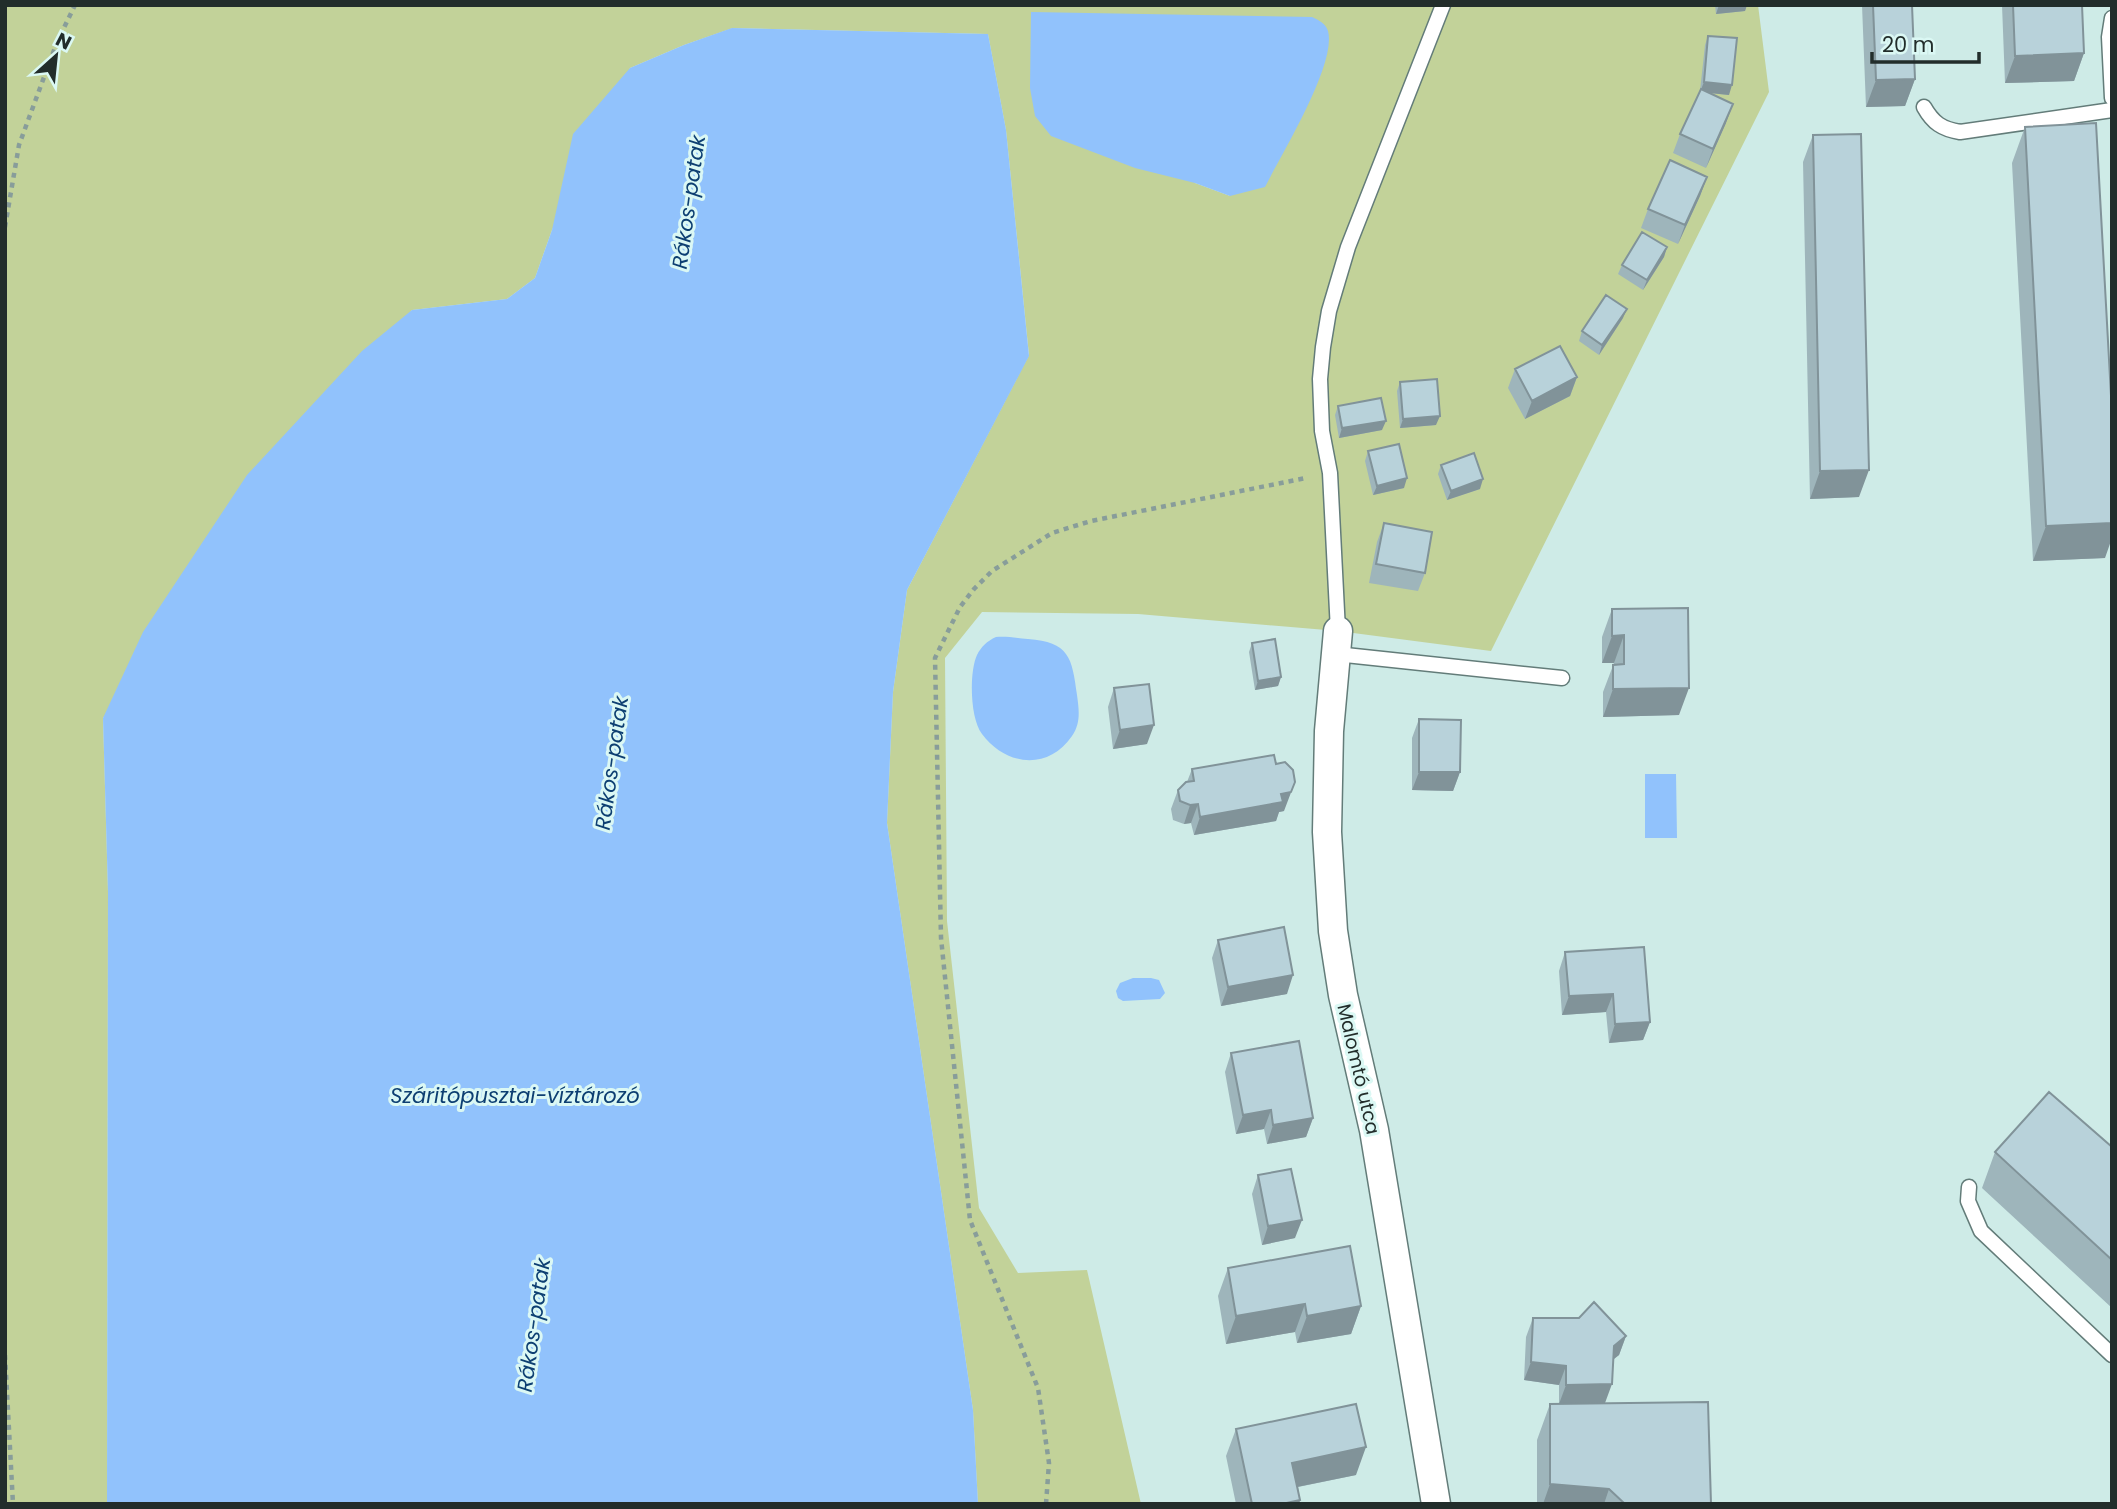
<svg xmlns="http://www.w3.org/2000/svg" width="2117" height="1509" viewBox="0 0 2117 1509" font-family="Poppins,sans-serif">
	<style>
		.green { fill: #c2d299; fill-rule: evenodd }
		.water { fill: #91c2fc }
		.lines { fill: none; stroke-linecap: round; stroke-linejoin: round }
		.lane-casing { stroke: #637c79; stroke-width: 17 }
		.street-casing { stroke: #637c79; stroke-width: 31 }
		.path { stroke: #889d9a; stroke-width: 4.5; stroke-dasharray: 5 5; stroke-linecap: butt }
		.lane { stroke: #fff; stroke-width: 14 }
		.street { stroke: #fff; stroke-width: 28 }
		.wall { fill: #9eb5bb }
		.shaded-wall { fill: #819399 }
		.building { fill: #b8d2da; stroke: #819399; stroke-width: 2 }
		.labels { text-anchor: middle; stroke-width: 6; stroke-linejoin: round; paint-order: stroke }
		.street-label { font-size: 19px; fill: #222d2b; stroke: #dbf8f4 }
		.water-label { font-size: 21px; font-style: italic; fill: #0d3f72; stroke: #dbf8f4 }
	</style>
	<rect width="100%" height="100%" fill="#ceebe7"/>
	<!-- green -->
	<path class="green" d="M 5,5 L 1758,5 L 1769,92 L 1491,651 L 1338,631 L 1138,614 L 982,612 L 945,658 L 947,921 L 979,1208 L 1018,1273 L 1087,1270 L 1141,1504 L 978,1504 L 973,1410 L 887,823 L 893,692 L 907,590 L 1029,355 L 1006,130 L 988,34 L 733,28 L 684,45 L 630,68 L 552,230 L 535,278 L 507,299 L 412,310 L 103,718 L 108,892 L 107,1504 L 5,1504 ZM 1032,12 L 1230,196 L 1195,183 Z"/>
	<!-- water -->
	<path class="water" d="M 1031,12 L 1312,17 C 1319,20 1326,24 1328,31 C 1337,64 1281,155 1265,187 L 1230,196 L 1195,183 L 1135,168 L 1051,136 L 1035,116 L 1030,88 Z
		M 732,28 L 988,34 L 1006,130 L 1029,356 L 907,590 L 893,692 L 887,823 L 973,1410 L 978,1504 L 107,1504 L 108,892 L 103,718 L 143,632 L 247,475 L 362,351 L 412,310 L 507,299 L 535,278 L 552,230 L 573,134 L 630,68 L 684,45 Z
		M 996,637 C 1006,636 1017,638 1028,639 C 1069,642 1072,657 1077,695 C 1079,710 1081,723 1072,736 C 1048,771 1006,766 982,734 C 970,719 969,672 977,655 C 981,647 987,641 996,637 Z
		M 1645,774 L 1676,774 L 1677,838 L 1645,838 Z
		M 1133,978 L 1151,978 L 1159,980 L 1165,993 L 1160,999 L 1123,1001 L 1118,998 L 1116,991 L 1120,983 Z"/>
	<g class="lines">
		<!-- lane casing -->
		<g class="lane-casing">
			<path id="lane" d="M 2112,18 L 2109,37 L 2112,98
				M 1924,107 C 1933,123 1942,129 1960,132 L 2112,110
				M 1338,631 L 1330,473 L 1322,431 L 1320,379 L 1323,347 L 1329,311 L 1348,247 L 1443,5
				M 1336,654 L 1562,678
				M 1969,1187 L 1968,1201 L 1981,1231 L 2112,1355"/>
		</g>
		<!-- street casing -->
		<g class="street-casing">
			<path id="street" d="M 1338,631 L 1329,731 L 1327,832 L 1333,931 L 1343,995 L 1374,1130 L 1436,1504"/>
		</g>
		<!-- path -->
		<path class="path" d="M 5,227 L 19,145 L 57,42 L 75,5
			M 5,1355 L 13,1504
			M 1046,1504 L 1049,1463 L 1038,1388 L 970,1220 L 941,938 L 935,658 L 960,607 L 974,589 L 992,571 L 1052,533 L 1091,521 L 1306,478"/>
		<!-- lane -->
		<use href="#lane" class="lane"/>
		<!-- street -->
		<use href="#street" class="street"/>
	</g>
	<!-- wall -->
	<path class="wall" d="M 1715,5 L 1747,5 L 1745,11 L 1716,14 Z
		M 1862,5 L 1912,5 L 1915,79 L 1905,106 L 1866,107 Z
		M 2002,5 L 2082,5 L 2084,53 L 2074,81 L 2005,83 Z
		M 1708,36 L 1729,95 L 1709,93 L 1726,123 L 1706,168 L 1673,153 L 1680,134 L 1700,91 L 1705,45 Z
		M 2025,127 L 2105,558 L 2033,561 L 2012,163 Z
		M 1813,135 L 1859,497 L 1810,499 L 1803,162 Z
		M 1707,177 L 1700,196 L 1678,244 L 1641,228 L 1648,209 Z
		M 1667,247 L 1664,257 L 1643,290 L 1618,274 L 1622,265 Z
		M 1623,318 L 1599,355 L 1579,341 L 1582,331 Z
		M 1515,369 L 1577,377 L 1570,396 L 1525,419 L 1508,388 Z
		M 1400,382 L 1436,425 L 1400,428 L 1397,391 Z
		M 1338,406 L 1382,430 L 1339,438 L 1335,415 Z
		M 1368,451 L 1404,488 L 1373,495 L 1365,461 Z
		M 1441,465 L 1480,489 L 1447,500 L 1438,474 Z
		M 1384,523 L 1425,573 L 1418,591 L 1369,583 L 1377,542 Z
		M 1612,609 L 1679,715 L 1603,717 L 1603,692 L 1614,663 L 1602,663 L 1602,637 Z
		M 1252,643 L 1281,677 L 1278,686 L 1255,690 L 1249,652 Z
		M 1114,688 L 1147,744 L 1113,749 L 1108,707 Z
		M 1419,719 L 1460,772 L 1453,791 L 1412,790 L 1412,738 Z
		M 1276,764 L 1284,811 L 1279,812 L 1276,821 L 1194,835 L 1191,823 L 1184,824 L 1173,820 L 1171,809 L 1178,790 L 1187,782 L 1192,769 Z
		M 1218,940 L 1287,994 L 1221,1006 L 1212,958 Z
		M 1565,952 L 1650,1022 L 1643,1040 L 1609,1043 L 1606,1012 L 1562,1015 L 1559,971 Z
		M 1231,1053 L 1313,1118 L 1306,1137 L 1267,1144 L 1264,1129 L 1236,1134 L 1225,1072 Z
		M 2112,1147 L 2112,1308 L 1982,1188 L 1995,1152 Z
		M 1258,1175 L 1295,1238 L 1262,1245 L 1252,1194 Z
		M 1228,1268 L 1361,1306 L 1351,1334 L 1297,1343 L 1295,1332 L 1226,1344 L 1218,1296 Z
		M 1533,1318 L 1626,1336 L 1619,1355 L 1559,1404 L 1559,1385 L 1524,1380 L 1526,1337 Z
		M 1550,1404 L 1711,1504 L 1537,1504 L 1537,1440 Z
		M 1236,1429 L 1356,1475 L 1298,1487 L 1300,1500 L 1299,1504 L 1236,1504 L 1226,1456 Z"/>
	<!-- shaded-wall -->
	<path class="shaded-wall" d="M 1719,5 L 1747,5 L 1745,11 L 1716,14 Z
		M 2084,53 L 2074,81 L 2005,83 L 2015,56 Z
		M 1915,79 L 1905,106 L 1866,107 L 1876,80 Z
		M 1704,82 L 1732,85 L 1729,95 L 1700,92 Z
		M 1733,104 L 1726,123 L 1706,168 L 1713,149 Z
		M 1707,177 L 1700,196 L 1678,244 L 1685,225 Z
		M 1667,247 L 1664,257 L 1643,290 L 1647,280 Z
		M 1627,309 L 1623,318 L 1599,355 L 1602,345 Z
		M 1577,377 L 1570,396 L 1525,419 L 1532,401 Z
		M 1440,416 L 1436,425 L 1400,428 L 1403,419 Z
		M 1386,421 L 1382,430 L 1339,438 L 1342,428 Z
		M 1869,470 L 1859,497 L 1810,499 L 1820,471 Z
		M 1407,478 L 1404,488 L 1373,495 L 1377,486 Z
		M 1483,479 L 1480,489 L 1447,500 L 1451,491 Z
		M 2112,523 L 2112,538 L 2105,558 L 2033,561 L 2046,526 Z
		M 1624,635 L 1614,663 L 1602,663 L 1612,636 Z
		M 1281,677 L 1278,686 L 1255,690 L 1258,681 Z
		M 1689,688 L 1679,715 L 1603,717 L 1613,689 Z
		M 1154,725 L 1147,744 L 1113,749 L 1120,730 Z
		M 1419,772 L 1460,772 L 1453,791 L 1412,790 Z
		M 1295,782 L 1284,811 L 1279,812 L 1276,821 L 1194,835 L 1200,817 L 1281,794 Z
		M 1198,804 L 1191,823 L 1184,824 L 1190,805 Z
		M 1293,975 L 1287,994 L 1221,1006 L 1228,987 Z
		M 1613,994 L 1606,1012 L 1562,1015 L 1569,996 Z
		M 1650,1022 L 1643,1040 L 1609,1043 L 1615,1024 Z
		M 1271,1110 L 1264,1129 L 1236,1134 L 1243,1115 Z
		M 1313,1118 L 1306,1137 L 1267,1144 L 1273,1125 Z
		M 1302,1220 L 1295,1238 L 1262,1245 L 1268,1226 Z
		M 1305,1304 L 1295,1332 L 1226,1344 L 1236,1316 Z
		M 1361,1306 L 1351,1334 L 1297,1343 L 1307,1316 Z
		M 1626,1336 L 1619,1355 L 1607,1364 L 1614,1346 Z
		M 1531,1362 L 1566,1366 L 1559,1385 L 1524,1380 Z
		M 1612,1384 L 1605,1403 L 1559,1404 L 1566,1385 Z
		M 1366,1447 L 1356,1475 L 1282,1490 L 1292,1463 Z
		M 1550,1484 L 1609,1489 L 1604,1504 L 1543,1504 Z
		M 1300,1500 L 1299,1504 L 1282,1504 Z"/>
	<!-- building -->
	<path class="building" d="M 1873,5 L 1912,5 L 1915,79 L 1876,80 Z
		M 2013,5 L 2082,5 L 2084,53 L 2015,56 Z
		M 1708,36 L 1737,38 L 1732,85 L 1704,82 Z
		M 1701,89 L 1733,104 L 1713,149 L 1680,134 Z
		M 2096,123 L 2112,414 L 2112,523 L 2046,526 L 2025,127 Z
		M 1861,134 L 1869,470 L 1820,471 L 1813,135 Z
		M 1670,160 L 1707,177 L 1685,225 L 1648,209 Z
		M 1642,232 L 1667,247 L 1647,280 L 1622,265 Z
		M 1606,295 L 1627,309 L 1602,345 L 1582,331 Z
		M 1560,346 L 1577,377 L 1532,401 L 1515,369 Z
		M 1437,379 L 1440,416 L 1403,419 L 1400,382 Z
		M 1381,398 L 1386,421 L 1342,428 L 1338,406 Z
		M 1399,444 L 1407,478 L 1377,486 L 1368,451 Z
		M 1474,453 L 1483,479 L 1451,491 L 1441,465 Z
		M 1384,523 L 1432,532 L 1425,573 L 1376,564 Z
		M 1688,608 L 1689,688 L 1613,689 L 1613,665 L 1624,664 L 1624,635 L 1612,636 L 1612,609 Z
		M 1275,639 L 1281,677 L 1258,681 L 1252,643 Z
		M 1149,684 L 1154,725 L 1120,730 L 1114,688 Z
		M 1419,719 L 1461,720 L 1460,772 L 1419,772 Z
		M 1274,755 L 1276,764 L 1285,762 L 1293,770 L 1295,782 L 1291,792 L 1281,794 L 1283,802 L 1200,817 L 1198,804 L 1190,805 L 1180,801 L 1178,790 L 1186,782 L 1194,781 L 1192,769 Z
		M 1284,927 L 1293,975 L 1228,987 L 1218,940 Z
		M 1644,947 L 1650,1022 L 1615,1024 L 1613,994 L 1569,996 L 1565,952 Z
		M 1299,1041 L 1313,1118 L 1273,1125 L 1271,1110 L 1243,1115 L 1231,1053 Z
		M 2049,1092 L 2112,1147 L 2112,1260 L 1995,1152 Z
		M 1291,1169 L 1302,1220 L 1268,1226 L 1258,1175 Z
		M 1350,1246 L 1361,1306 L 1307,1316 L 1305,1304 L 1236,1316 L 1228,1268 Z
		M 1594,1302 L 1626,1336 L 1614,1346 L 1612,1384 L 1566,1385 L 1566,1366 L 1531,1362 L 1533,1318 L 1579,1318 Z
		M 1708,1402 L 1711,1504 L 1625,1504 L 1609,1489 L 1550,1484 L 1550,1404 Z
		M 1356,1404 L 1366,1447 L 1292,1463 L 1300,1500 L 1282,1504 L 1252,1504 L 1236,1429 Z"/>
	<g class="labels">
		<!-- street labels -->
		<g class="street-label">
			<text transform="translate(1359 1069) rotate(77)" y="7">Malomtó utca</text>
		</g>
		<!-- water labels -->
		<g class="water-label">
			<text transform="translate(689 202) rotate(-82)" y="7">Rákos-patak</text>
			<text transform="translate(612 763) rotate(-82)" y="7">Rákos-patak</text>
			<text x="515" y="1103">Száritópusztai-víztározó</text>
			<text transform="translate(534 1325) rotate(-82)" y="7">Rákos-patak</text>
		</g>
	</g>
	<!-- border -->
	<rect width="2117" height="1509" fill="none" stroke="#222d2b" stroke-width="14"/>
	<!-- north arrow -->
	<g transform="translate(56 56) rotate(27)" stroke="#dbf8f4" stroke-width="5" paint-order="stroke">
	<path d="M0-5L12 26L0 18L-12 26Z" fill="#222d2b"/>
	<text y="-10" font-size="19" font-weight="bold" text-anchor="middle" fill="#222d2b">N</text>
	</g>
	<!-- scale -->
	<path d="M1872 52v10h107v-10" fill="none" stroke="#222d2b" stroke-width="3.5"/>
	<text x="1882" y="52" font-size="21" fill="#222d2b" stroke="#dbf8f4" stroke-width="5" paint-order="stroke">20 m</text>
</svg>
